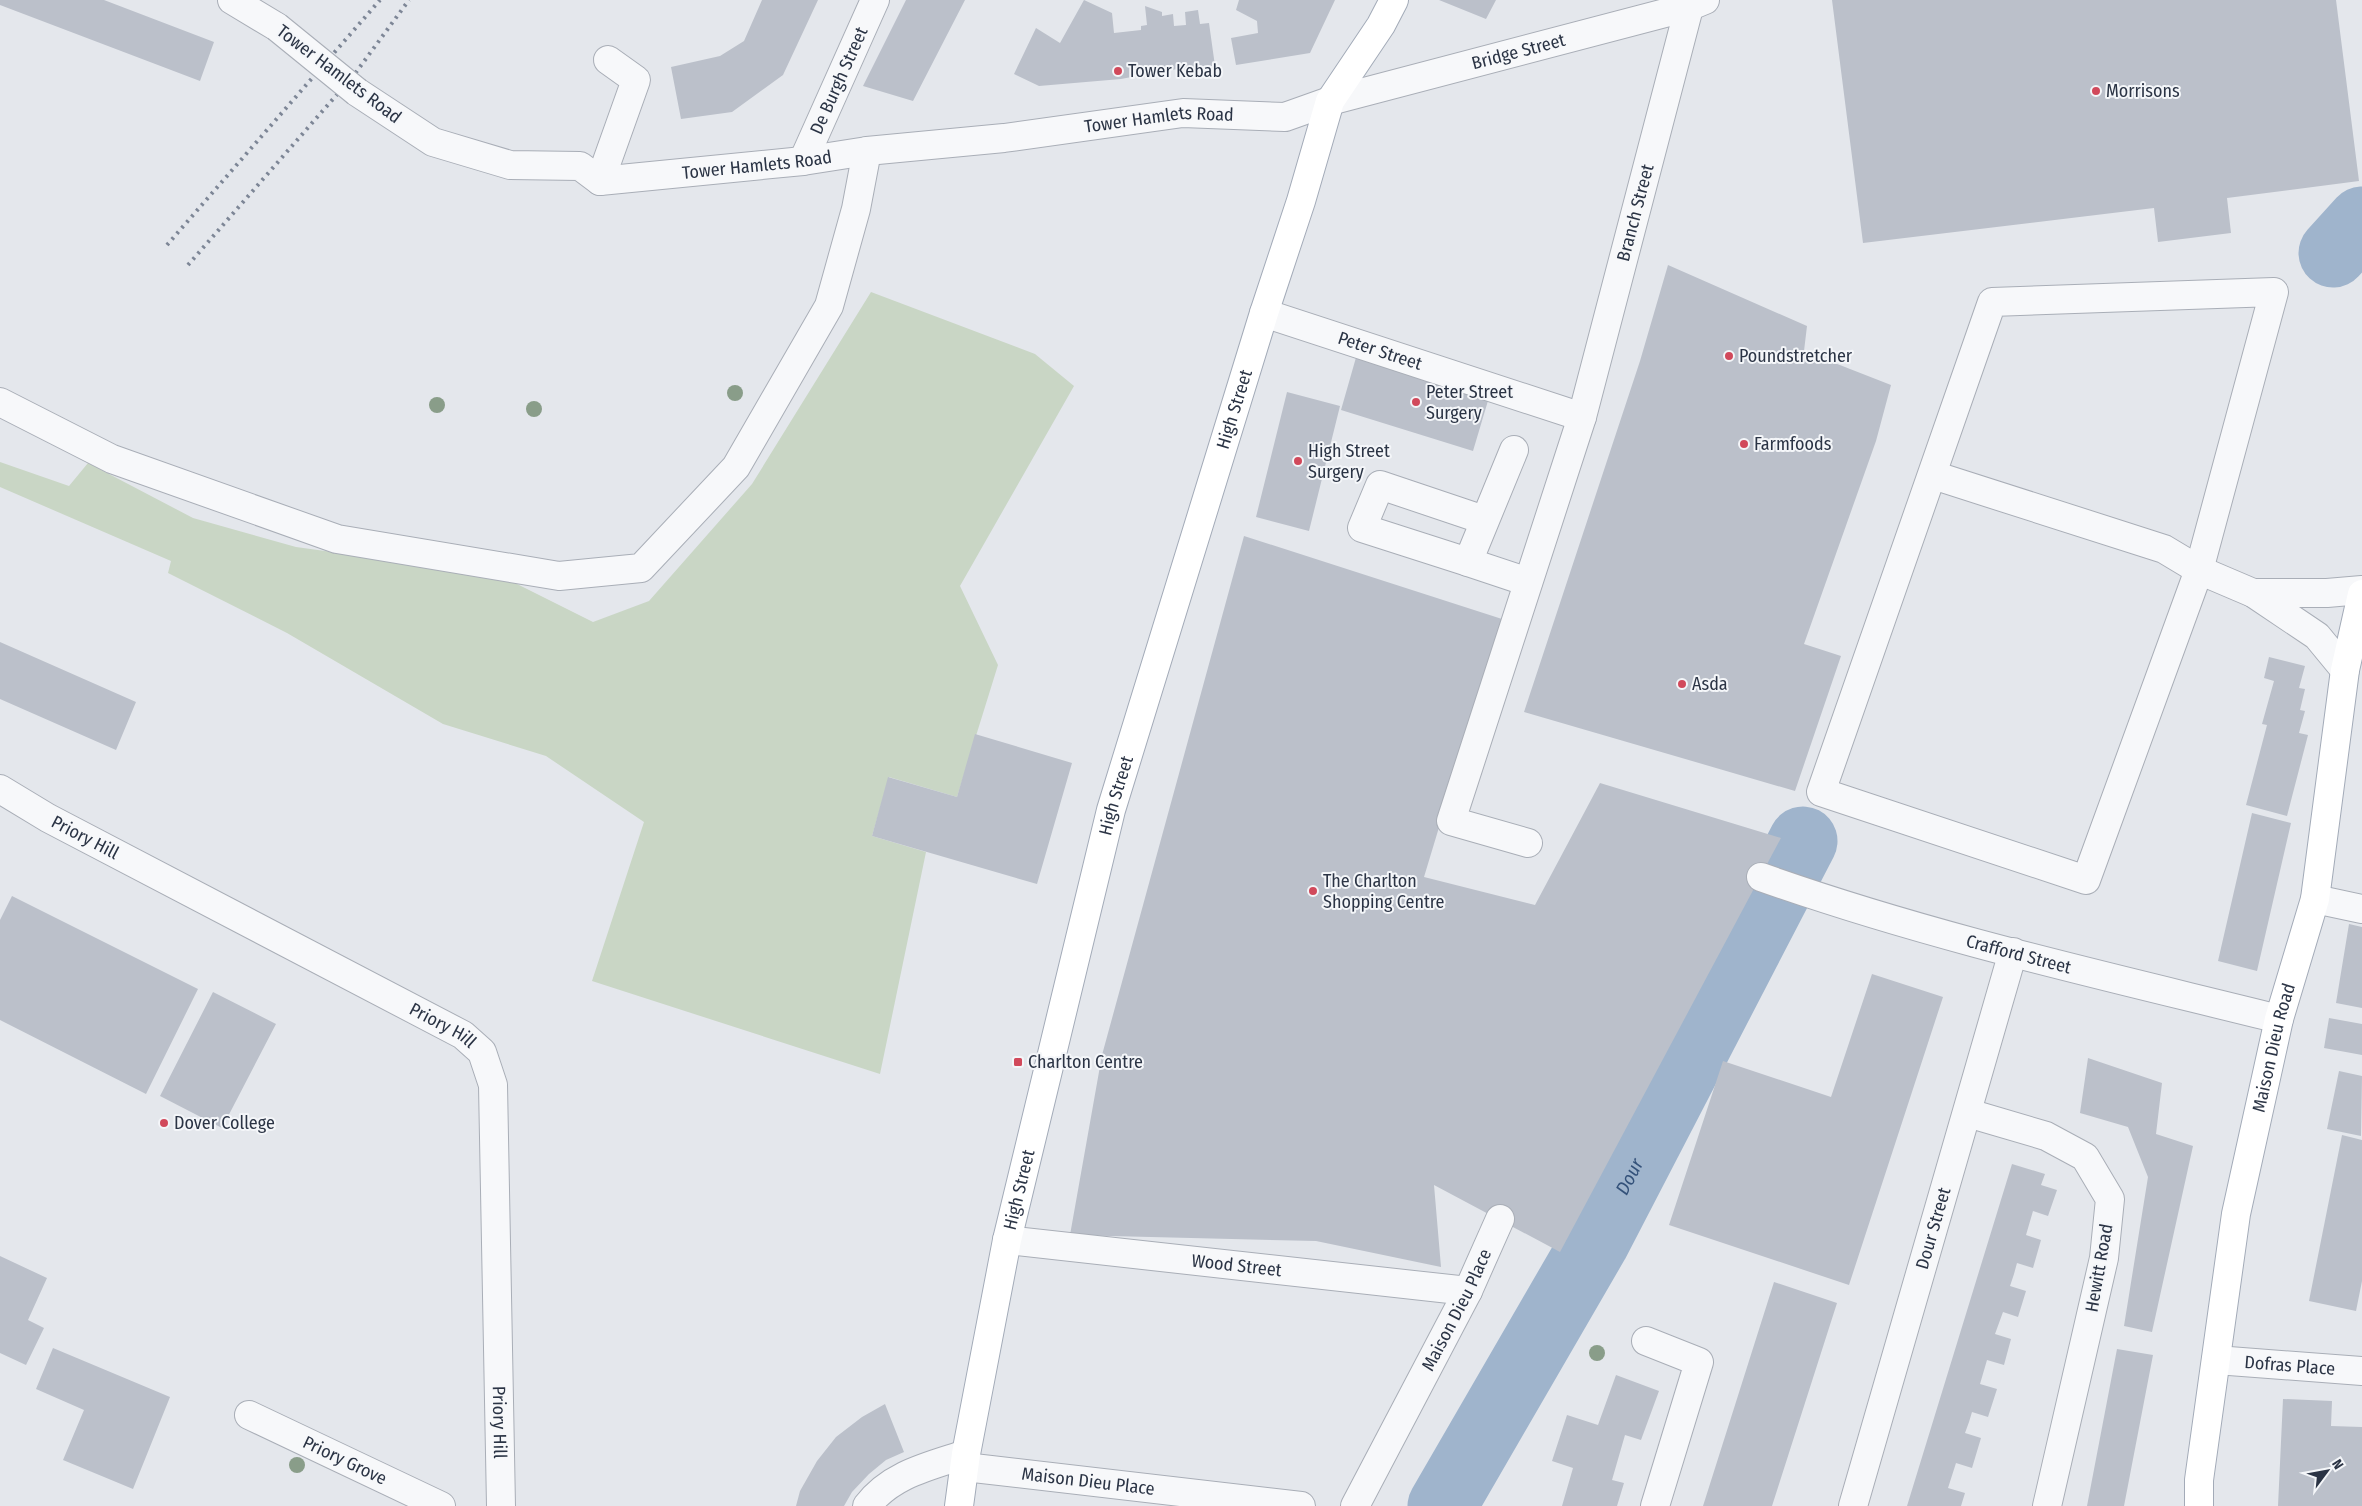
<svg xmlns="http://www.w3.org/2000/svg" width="2362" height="1506" viewBox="0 0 2362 1506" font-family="'Fira Sans Condensed',sans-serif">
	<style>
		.green { fill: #c9d6c5 }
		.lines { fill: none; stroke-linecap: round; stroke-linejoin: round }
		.river { stroke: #9fb4cc; stroke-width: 69 }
		.building { fill: #bbc0ca }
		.minor-casing { stroke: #a9aeb7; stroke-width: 30 }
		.major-casing { stroke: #a3abb8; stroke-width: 30 }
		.minor { stroke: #f7f8fa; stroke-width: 28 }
		.major { stroke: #fff; stroke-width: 28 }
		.rail { stroke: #7d8696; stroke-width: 4; stroke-dasharray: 2.5 5; stroke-linecap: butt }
		.minor-bridge-casing { stroke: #a9aeb7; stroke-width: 30; stroke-linecap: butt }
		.minor-bridge { stroke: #f7f8fa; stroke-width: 28 }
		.tree { fill: #899d89 }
		.poi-dot { fill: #d1495b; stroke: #f4f6f9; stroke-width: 2 }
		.labels { text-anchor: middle; stroke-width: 4; stroke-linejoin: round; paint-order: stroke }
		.street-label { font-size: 18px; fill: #2b3445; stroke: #f4f6f9 }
		.poi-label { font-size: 18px; fill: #2b3445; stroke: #f4f6f9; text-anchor: start }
		.water-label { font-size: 19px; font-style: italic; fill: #34527a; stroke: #f4f6f9 }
	</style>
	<rect width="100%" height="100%" fill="#e4e7ec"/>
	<!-- green -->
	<path class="green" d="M 871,292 L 1035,354 L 1074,386 L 960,586 L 998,665 L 957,797 L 889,777 L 872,836 L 926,852 L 880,1074 L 592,981 L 644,822 L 546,756 L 443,724 L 287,633 L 168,573 L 171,561 L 0,487 L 0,462 L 69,486 L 88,463 L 193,518 L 296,547 L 499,575 L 593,622 L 649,601 L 752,484 Z"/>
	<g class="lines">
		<!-- river -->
		<g class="river">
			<path d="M 2333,253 L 2362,221"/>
			<path id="s1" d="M 1442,1506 L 1595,1242 L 1803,841"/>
		</g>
	</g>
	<!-- building -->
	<path class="building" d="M 0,0 L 104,0 L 214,42 L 200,81 L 0,5 Z
		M 762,0 L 818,0 L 783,75 L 732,112 L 681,119 L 671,67 L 720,56 L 744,41 Z
		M 906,0 L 965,0 L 913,101 L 863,86 Z
		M 1084,0 L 1112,13 L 1114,33 L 1141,30 L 1141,26 L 1147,25 L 1145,6 L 1162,12 L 1162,16 L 1173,14 L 1174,26 L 1186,25 L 1185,12 L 1198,10 L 1200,24 L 1209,23 L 1215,66 L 1168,70 L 1121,79 L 1039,86 L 1014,74 L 1036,28 L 1060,43 Z
		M 1239,0 L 1335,0 L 1310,53 L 1236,65 L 1231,38 L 1258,33 L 1257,21 L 1236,10 Z
		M 1439,0 L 1496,0 L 1486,19 Z
		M 1832,0 L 2336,0 L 2359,181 L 2227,198 L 2231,233 L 2158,242 L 2154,208 L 1863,243 Z
		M 1668,265 L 1807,326 L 1804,351 L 1891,385 L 1876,441 L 1804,644 L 1841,656 L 1795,791 L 1524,712 L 1640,361 Z
		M 1357,354 L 1490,394 L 1473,451 L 1341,410 Z
		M 1287,392 L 1340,406 L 1309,531 L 1256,517 Z
		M 1244,536 L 1502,619 L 1424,877 L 1535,905 L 1600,783 L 1781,838 L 1560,1252 L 1434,1185 L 1441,1267 L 1316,1241 L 1070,1235 L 1102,1055 Z
		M 0,642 L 136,702 L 116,750 L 0,699 Z
		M 2269,657 L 2305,666 L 2299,688 L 2305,689 L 2300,710 L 2305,711 L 2299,733 L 2308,735 L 2287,816 L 2246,805 L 2267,725 L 2262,724 L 2274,681 L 2264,678 Z
		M 975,734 L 1072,763 L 1037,884 L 872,836 L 888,777 L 957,797 Z
		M 2252,813 L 2291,823 L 2257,971 L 2218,961 Z
		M 12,896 L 198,989 L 146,1094 L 0,1020 L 0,920 Z
		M 2349,924 L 2362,927 L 2362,1008 L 2336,1003 Z
		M 1872,974 L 1943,997 L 1849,1285 L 1669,1225 L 1723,1061 L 1831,1097 Z
		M 213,992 L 276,1024 L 222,1128 L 160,1096 Z
		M 2329,1018 L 2362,1024 L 2362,1055 L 2324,1048 Z
		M 2088,1058 L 2162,1083 L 2156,1134 L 2193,1146 L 2152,1332 L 2124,1326 L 2148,1177 L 2128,1127 L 2080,1113 Z
		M 2339,1071 L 2362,1076 L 2361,1136 L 2327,1129 Z
		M 2342,1135 L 2362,1140 L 2362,1281 L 2356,1311 L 2309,1301 Z
		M 2012,1164 L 2045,1174 L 2041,1185 L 2057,1190 L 2048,1216 L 2033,1211 L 2026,1235 L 2041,1240 L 2033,1268 L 2017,1263 L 2014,1274 L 2010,1286 L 2026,1291 L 2018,1317 L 2003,1312 L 1995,1334 L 2011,1339 L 2004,1365 L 1987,1360 L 1980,1384 L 1997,1389 L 1988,1417 L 1972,1412 L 1969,1422 L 1965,1433 L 1981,1438 L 1972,1468 L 1956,1463 L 1948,1488 L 1965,1493 L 1961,1506 L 1907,1506 Z
		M 0,1256 L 47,1278 L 28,1320 L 44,1328 L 26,1365 L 0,1353 Z
		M 1774,1282 L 1837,1303 L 1772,1506 L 1703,1506 Z
		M 53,1348 L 170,1397 L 133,1489 L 63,1460 L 84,1410 L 36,1389 Z
		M 2117,1349 L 2153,1355 L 2124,1506 L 2087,1506 Z
		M 1616,1375 L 1659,1391 L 1641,1440 L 1625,1435 L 1612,1480 L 1624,1483 L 1617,1506 L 1562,1506 L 1573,1468 L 1552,1461 L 1567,1415 L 1598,1425 Z
		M 2283,1399 L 2332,1401 L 2331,1426 L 2362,1427 L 2362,1506 L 2278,1506 Z
		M 885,1404 L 904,1452 L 886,1460 L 869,1474 L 852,1492 L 844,1506 L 796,1506 L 800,1491 L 817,1461 L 836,1437 L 862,1417 Z"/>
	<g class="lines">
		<!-- minor casing -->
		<g class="minor-casing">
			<g id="minor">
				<path d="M 232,0 L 277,27"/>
				<path id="s2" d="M 357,92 L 433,142 L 510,165 L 580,166 L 600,181 L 803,161 L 867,151 L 1004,138 L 1183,113 L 1285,117 L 1330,101 L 1688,7 L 1705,0"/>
				<path id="s3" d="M 803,161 L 875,0"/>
				<path d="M 600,181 L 636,80 L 608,60"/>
				<path d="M 2274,292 L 2199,570 L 2086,880 L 1821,792 L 1992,302 Z"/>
				<path id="s4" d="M 1264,313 L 1582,417"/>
				<path d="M 0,402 L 112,459 L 337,539 L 559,576 L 641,568 L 736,467 L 829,306 L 856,209 L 867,151"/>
				<path d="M 1514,450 L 1468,562 L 1528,582"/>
				<path d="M 1933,475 L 2164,549 L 2199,570 L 2253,593 L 2317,636 L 2345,670"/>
				<path d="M 1468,562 L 1362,528 L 1380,485 L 1484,520"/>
				<path d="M 2253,593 L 2327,593 L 2362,590"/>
				<path id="s5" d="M 0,789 L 48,818 L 463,1035 L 482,1052 L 493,1085 L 501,1506"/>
				<path id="s6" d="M 1528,843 L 1451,821 L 1582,417 L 1691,0"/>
				<path id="s7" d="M 1761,877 C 1930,937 2106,976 2279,1019"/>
				<path d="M 2315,899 L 2362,909"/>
				<path d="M 1968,1113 L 2046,1136 L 2085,1157 L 2110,1199 L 2104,1258 L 2047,1506"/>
				<path id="s8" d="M 1007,1240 L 1468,1291"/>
				<path d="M 1646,1341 L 1699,1362 L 1655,1506"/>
				<path id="s9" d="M 2216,1360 L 2362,1371"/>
				<path id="s10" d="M 249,1415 L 441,1506"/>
				<path id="s11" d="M 965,1467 L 1301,1506"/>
				<path d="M 867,1506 C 891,1474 930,1466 966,1454"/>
				<path id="s12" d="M 1355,1506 L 1468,1291 L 1500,1219"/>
				<path id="s13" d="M 1853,1506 L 2013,952"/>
			</g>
		</g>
		<!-- major casing -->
		<g class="major-casing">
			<g id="major">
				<path id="s14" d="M 959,1506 L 966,1454 L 1007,1240 L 1111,810 L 1264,313 L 1301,201 L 1330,101 L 1381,25 L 1394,0"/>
				<path id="s15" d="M 2199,1506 L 2199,1480 L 2236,1214 L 2279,1019 L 2315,899 L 2345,670 L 2362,594"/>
			</g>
		</g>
		<!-- minor -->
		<use href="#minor" class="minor"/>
		<!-- major -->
		<use href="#major" class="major"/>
		<!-- rail -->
		<path class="rail" d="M 167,245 L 380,0
			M 188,265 L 354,75 L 409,0"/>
		<!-- minor-bridge casing -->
		<g class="minor-bridge-casing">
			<path id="minor-bridge" d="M 277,27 L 357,92"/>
		</g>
		<!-- minor-bridge -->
		<use href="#minor-bridge" class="minor-bridge"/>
	</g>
	<!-- trees -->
	<g class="tree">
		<circle cx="735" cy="393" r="8"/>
		<circle cx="437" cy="405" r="8"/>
		<circle cx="534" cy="409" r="8"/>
		<circle cx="1597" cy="1353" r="8"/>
		<circle cx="297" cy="1465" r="8"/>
	</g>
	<!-- markers -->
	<g class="poi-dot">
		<circle cx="1118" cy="71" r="5"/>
		<circle cx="2096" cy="91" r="5"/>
		<circle cx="1729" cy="356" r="5"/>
		<circle cx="1416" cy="402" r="5"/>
		<circle cx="1744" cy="444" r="5"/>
		<circle cx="1298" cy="461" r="5"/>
		<circle cx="1682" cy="684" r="5"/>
		<circle cx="1313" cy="891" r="5"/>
		<rect x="1013" y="1057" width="10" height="10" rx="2.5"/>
		<circle cx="164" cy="1123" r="5"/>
	</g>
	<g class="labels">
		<!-- street labels -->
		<g class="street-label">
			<text dy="6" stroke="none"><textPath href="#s2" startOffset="1198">Bridge Street</textPath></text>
			<text transform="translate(339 74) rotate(37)" y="6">Tower Hamlets Road</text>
			<text dy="6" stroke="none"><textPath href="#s3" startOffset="88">De Burgh Street</textPath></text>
			<text dy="6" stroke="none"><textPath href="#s2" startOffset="829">Tower Hamlets Road</textPath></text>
			<text dy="6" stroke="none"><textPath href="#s2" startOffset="424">Tower Hamlets Road</textPath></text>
			<text dy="6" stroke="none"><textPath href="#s6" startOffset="716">Branch Street</textPath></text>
			<text dy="6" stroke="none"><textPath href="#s4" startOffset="122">Peter Street</textPath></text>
			<text dy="6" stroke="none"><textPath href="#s14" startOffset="1132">High Street</textPath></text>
			<text dy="6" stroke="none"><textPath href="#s14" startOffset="728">High Street</textPath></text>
			<text dy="6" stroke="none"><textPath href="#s5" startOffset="98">Priory Hill</textPath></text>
			<text dy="6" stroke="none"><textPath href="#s7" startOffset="269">Crafford Street</textPath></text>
			<text dy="6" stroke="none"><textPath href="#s5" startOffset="502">Priory Hill</textPath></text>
			<text dy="6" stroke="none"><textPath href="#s15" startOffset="465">Maison Dieu Road</textPath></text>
			<text dy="6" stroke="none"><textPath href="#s14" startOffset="322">High Street</textPath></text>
			<text dy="6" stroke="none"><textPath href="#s13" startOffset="289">Dour Street</textPath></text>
			<text dy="6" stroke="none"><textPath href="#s8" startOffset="231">Wood Street</textPath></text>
			<text transform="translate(2099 1268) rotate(-80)" y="6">Hewitt Road</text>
			<text dy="6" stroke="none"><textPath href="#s12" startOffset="221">Maison Dieu Place</textPath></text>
			<text dy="6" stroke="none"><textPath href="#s9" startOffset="74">Dofras Place</textPath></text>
			<text dy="6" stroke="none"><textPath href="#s5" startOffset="922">Priory Hill</textPath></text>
			<text dy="6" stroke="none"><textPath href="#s10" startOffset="106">Priory Grove</textPath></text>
			<text dy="6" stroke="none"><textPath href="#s11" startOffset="124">Maison Dieu Place</textPath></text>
		</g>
		<!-- poi labels -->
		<g class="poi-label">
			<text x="1128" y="77">Tower Kebab</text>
			<text x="2106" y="97">Morrisons</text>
			<text x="1739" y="362">Poundstretcher</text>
			<text x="1426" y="398">Peter Street<tspan x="1426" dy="21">Surgery</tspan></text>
			<text x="1754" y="450">Farmfoods</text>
			<text x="1308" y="457">High Street<tspan x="1308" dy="21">Surgery</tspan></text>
			<text x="1692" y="690">Asda</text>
			<text x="1323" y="887">The Charlton<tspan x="1323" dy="21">Shopping Centre</tspan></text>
			<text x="1028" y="1068">Charlton Centre</text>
			<text x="174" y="1129">Dover College</text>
		</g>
		<!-- water labels -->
		<g class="water-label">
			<text dy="7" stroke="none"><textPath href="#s1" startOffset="379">Dour</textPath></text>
		</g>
	</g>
	<!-- north arrow -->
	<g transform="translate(2327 1471) rotate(58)" stroke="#f4f6f9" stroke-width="4" paint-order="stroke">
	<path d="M0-4L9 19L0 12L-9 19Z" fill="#2b3445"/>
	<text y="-8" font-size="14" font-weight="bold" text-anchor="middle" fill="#2b3445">N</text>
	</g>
</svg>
